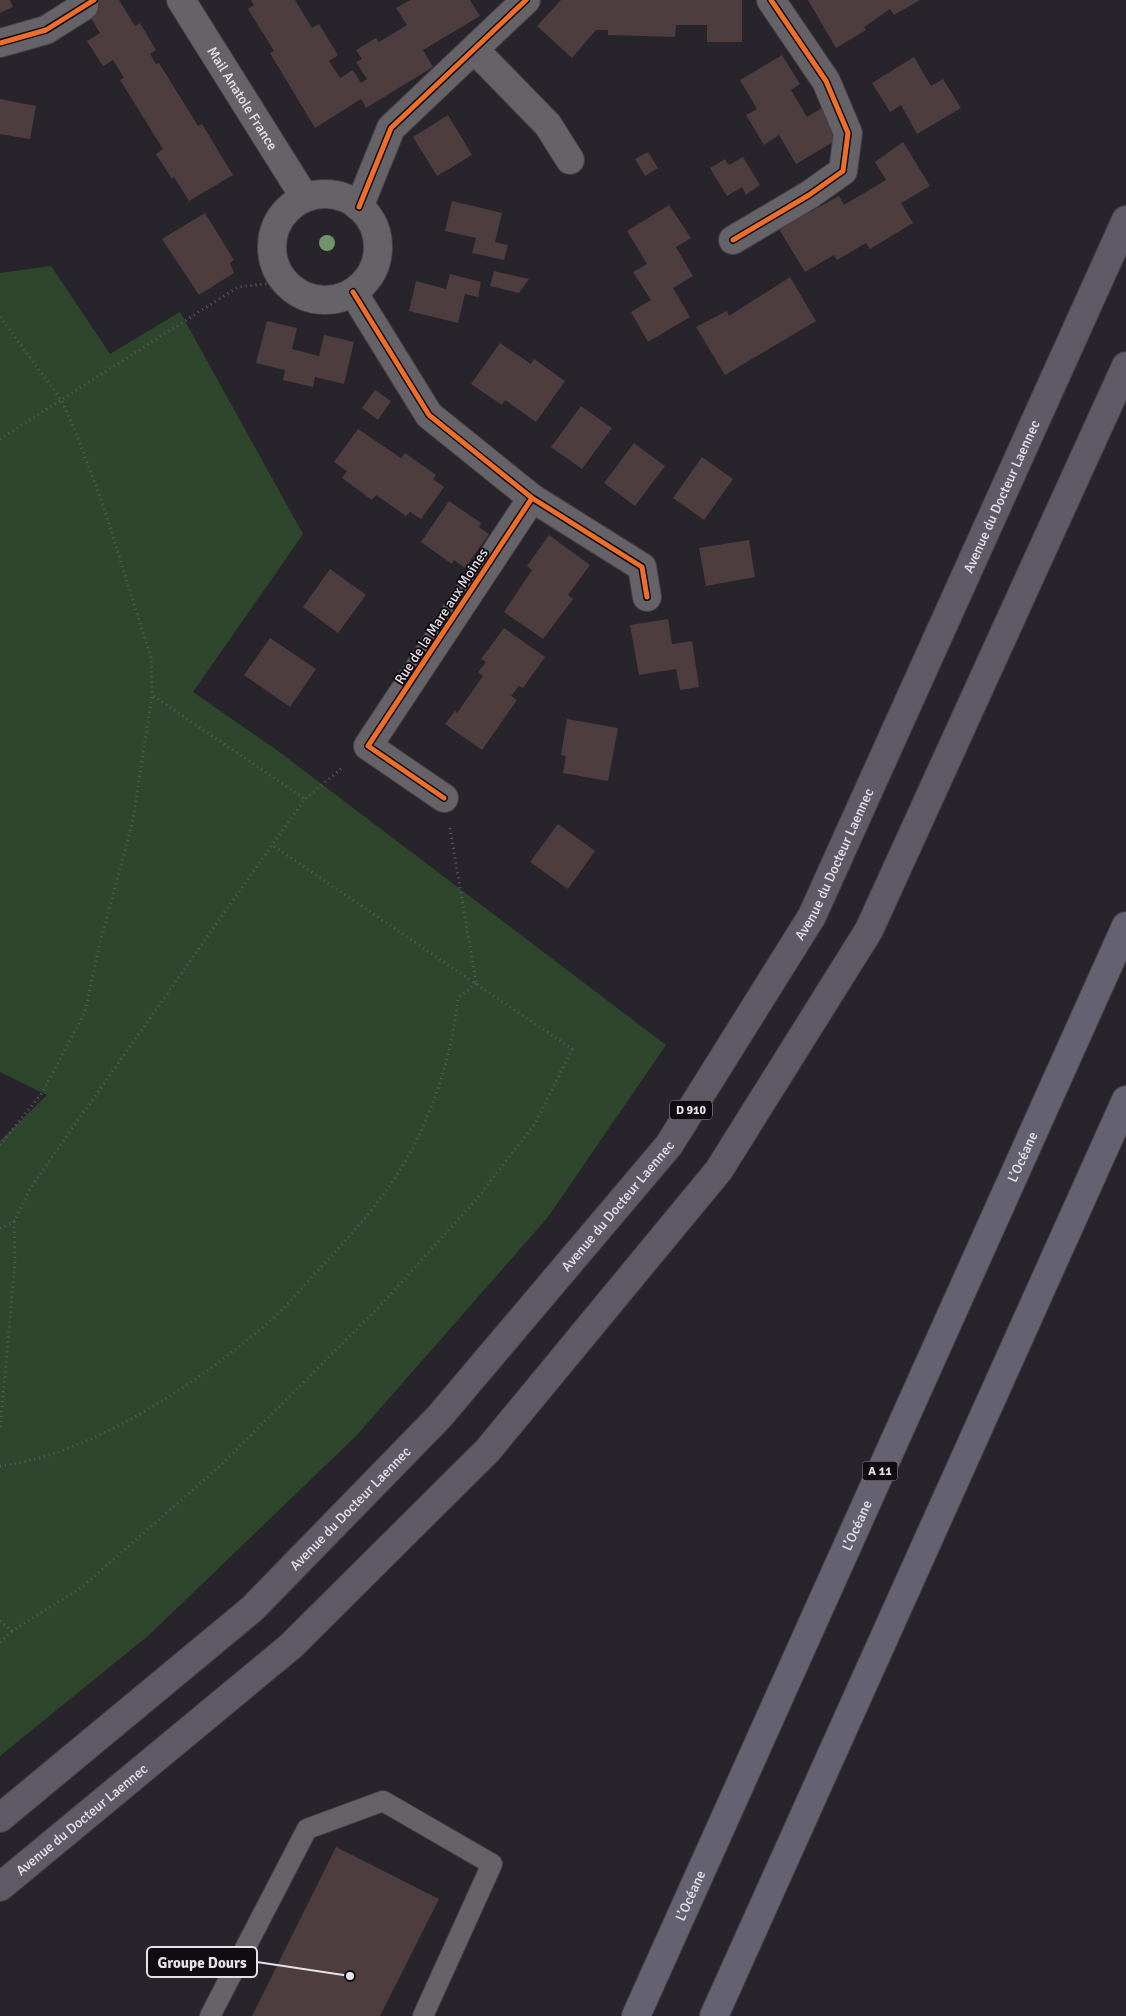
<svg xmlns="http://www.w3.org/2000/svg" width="1126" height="2016" viewBox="0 0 1126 2016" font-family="Signika,sans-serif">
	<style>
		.green { fill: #2e472c }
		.building { fill: #4d3d3f }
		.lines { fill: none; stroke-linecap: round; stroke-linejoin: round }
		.service-casing { stroke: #444046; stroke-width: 22 }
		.minor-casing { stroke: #444046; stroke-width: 30 }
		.primary-casing { stroke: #444046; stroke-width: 30 }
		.motorway-casing { stroke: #444046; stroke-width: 30 }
		.path { stroke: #5e5a60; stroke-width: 3; stroke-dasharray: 1 4; stroke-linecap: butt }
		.service { stroke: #666368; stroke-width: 20 }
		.minor { stroke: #666368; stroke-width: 28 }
		.primary { stroke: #5e5b66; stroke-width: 28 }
		.motorway { stroke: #646271; stroke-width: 28 }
		.cycleway-casing { stroke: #100c12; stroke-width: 8 }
		.cycleway { stroke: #ee6e29; stroke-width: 5 }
		.tree { fill: #6e946b }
		.labels { text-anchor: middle; stroke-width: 4; stroke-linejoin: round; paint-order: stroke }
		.shield { fill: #100c12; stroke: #a6a1a9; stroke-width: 1 }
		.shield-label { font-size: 12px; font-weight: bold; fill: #e7e1ea }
		.street-label { font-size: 14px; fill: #e7e1ea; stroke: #100c12 }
		.leader { fill: none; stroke: #e7e1ea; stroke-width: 2 }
		.callout-dot { fill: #e7e1ea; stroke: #100c12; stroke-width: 2 }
		.callout { fill: #100c12; stroke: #e7e1ea; stroke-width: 2 }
		.callout-label { font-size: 15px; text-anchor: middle; font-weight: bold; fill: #e7e1ea }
	</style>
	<rect width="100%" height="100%" fill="#28242b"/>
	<!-- green -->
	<path class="green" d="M 51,266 L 110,354 L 180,312 L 303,534 L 193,692 L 278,751 L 666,1045 L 548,1217 L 356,1436 L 149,1635 L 0,1756 L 0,1141 L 47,1095 L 0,1072 L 0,273 Z"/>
	<!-- building -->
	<path class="building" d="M 0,0 L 10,0 L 13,7 L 0,13 Z
		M 80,0 L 119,0 L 135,26 L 140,23 L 156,50 L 150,54 L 156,64 L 159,63 L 198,126 L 202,124 L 233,175 L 189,201 L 174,177 L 172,179 L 156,154 L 163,149 L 120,80 L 124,78 L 113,60 L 103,66 L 87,41 L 100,33 Z
		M 251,0 L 295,0 L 312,28 L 319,24 L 338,55 L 329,61 L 340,78 L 353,70 L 361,83 L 367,79 L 356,62 L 362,59 L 356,50 L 376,38 L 379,42 L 407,25 L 396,8 L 410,0 L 470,0 L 480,16 L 423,50 L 433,67 L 366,108 L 361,99 L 315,128 L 270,53 L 274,51 L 248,9 L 254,5 Z
		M 561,0 L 742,0 L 742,42 L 707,42 L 707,25 L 676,25 L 675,37 L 608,35 L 608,30 L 596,30 L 572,58 L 537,26 Z
		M 808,0 L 920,0 L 894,15 L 890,9 L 864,27 L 866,30 L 836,48 Z
		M 782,55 L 800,84 L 791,90 L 807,117 L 822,108 L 840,138 L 796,164 L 779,135 L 764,145 L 746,115 L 757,109 L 740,80 Z
		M 914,57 L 931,86 L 943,79 L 961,108 L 917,134 L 901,105 L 890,112 L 872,83 Z
		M 0,99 L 36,106 L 30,139 L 0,134 Z
		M 448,115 L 472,155 L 437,176 L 413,137 Z
		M 903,142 L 930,186 L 901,203 L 913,223 L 870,249 L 866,243 L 837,260 L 834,255 L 805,272 L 779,229 L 839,196 L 844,205 L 886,180 L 875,162 Z
		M 648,152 L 658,168 L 645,176 L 635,159 Z
		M 743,157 L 760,185 L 746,195 L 742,187 L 727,196 L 710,168 L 725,159 L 729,165 Z
		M 452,201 L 502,213 L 495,242 L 508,245 L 504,260 L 472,253 L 476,238 L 445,231 Z
		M 669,205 L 691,238 L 676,247 L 693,276 L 673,288 L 690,317 L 648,342 L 631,312 L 651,300 L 633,272 L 647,264 L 627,231 Z
		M 205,213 L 234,260 L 230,263 L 234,273 L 199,295 L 162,239 Z
		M 494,271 L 529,279 L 519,293 L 490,286 Z
		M 450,274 L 481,282 L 478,297 L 465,294 L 458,323 L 409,311 L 416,281 L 446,289 Z
		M 790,277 L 816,321 L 725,375 L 696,327 L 727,311 L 729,316 Z
		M 267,321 L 297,328 L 292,349 L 319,356 L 324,335 L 354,342 L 344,384 L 315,377 L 313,387 L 283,380 L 285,370 L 256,363 Z
		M 500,343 L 531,364 L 534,359 L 565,381 L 536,422 L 505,400 L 502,405 L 471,384 Z
		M 375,390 L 391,401 L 378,420 L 362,408 Z
		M 581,406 L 612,428 L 582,469 L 551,447 Z
		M 358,429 L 401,458 L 405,453 L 436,475 L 433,479 L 444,487 L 421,519 L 410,512 L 406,516 L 376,495 L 372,500 L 342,478 L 347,471 L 334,462 Z
		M 634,443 L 665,466 L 635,506 L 604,483 Z
		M 702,457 L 733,479 L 704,520 L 673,498 Z
		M 449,501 L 481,523 L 479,527 L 489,534 L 465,568 L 454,560 L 452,564 L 421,542 Z
		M 549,535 L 590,565 L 568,595 L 573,599 L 543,639 L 504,612 L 532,570 L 527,566 Z
		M 749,540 L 755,577 L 706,586 L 699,548 Z
		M 330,569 L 366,595 L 338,633 L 303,607 Z
		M 668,619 L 672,644 L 692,641 L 699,687 L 680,690 L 676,669 L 639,675 L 630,625 Z
		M 504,628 L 545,657 L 523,688 L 519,686 L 511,696 L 517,700 L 482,750 L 445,724 L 455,711 L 457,713 L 483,676 L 478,672 L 486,662 L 481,659 Z
		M 270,638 L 316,669 L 290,707 L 244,675 Z
		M 567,719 L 618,728 L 608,781 L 563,773 L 566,756 L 561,755 Z
		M 558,824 L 595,851 L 568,889 L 530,862 Z
		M 336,1847 L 439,1899 L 380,2016 L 252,2016 Z"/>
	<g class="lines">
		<!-- service casing -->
		<g class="service-casing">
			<path id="service" d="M 210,2016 L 307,1829 L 383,1801 L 492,1864 L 423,2016"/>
		</g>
		<!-- minor casing -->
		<g class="minor-casing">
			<g id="minor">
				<path id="s1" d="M 181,0 L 305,198"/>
				<path d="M 0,43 L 46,30 L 84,6"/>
				<path d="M 475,50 L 548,125 L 570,160"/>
				<circle cx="325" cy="247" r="53"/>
				<path d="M 359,207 L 391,128 L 526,0"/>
				<path d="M 733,240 L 809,195 L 843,171 L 848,133 L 826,81 L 771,0"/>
				<path d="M 353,292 L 429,415 L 532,498 L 642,567 L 647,597"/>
				<path d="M 444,798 L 368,746 L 532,498"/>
			</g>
		</g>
		<!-- primary casing -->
		<g class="primary-casing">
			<g id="primary">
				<path id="s2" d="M 0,1818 L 252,1609 L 439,1417 L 669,1145 L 812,916 L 1126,220"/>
				<path id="s3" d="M 0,1887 L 291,1646 L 488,1450 L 719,1170 L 869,930 L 1126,366"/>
			</g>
		</g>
		<!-- motorway casing -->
		<g class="motorway-casing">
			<g id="motorway">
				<path id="s4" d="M 636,2016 L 1126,926"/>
				<path d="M 714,2016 L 1126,1100"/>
			</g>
		</g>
		<!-- path -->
		<path class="path" d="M 0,317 L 62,401 L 76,433 L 103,505 L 151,658 L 152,695
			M 0,439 L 238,287 L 284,282
			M 450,828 L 476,982
			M 0,1145 L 42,1093 L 85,1012 L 99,947 L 133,820 L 152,695 L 305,799
			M 14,1222 L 31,1187 L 272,845 L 305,799 L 343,767
			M 0,1228 L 14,1222 L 15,1262 L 0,1431
			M 0,1466 C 94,1454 199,1382 270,1321 C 289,1304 305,1284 322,1266 C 355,1231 387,1195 410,1153 C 436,1104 452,1053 458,998 L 476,983
			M 0,1621 L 12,1631 L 82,1587 L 219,1467 L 380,1306 L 475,1201 L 535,1124 L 572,1049 L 272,845
			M 0,1642 L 12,1631"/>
		<!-- service -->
		<use href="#service" class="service"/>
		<!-- minor -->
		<use href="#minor" class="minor"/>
		<!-- primary -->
		<use href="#primary" class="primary"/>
		<!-- motorway -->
		<use href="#motorway" class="motorway"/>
		<!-- cycleway casing -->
		<g class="cycleway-casing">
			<path id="cycleway" d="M 0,43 L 46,30 L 94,0
				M 359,207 L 391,128 L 526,0
				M 733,240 L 809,195 L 843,171 L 848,133 L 826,81 L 771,0
				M 353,292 L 429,415 L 532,498 L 642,567 L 647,597
				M 444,798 L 368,746 L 532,498"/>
		</g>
		<!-- cycleway -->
		<use href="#cycleway" class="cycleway"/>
	</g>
	<!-- trees -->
	<circle class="tree" cx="327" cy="243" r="8"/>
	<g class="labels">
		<!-- shield labels -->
		<g class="shield">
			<rect x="670" y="1100.5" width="42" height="19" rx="4"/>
			<rect x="862.5" y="1461.5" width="35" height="19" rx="4"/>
		</g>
		<g class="shield-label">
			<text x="691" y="1114">D 910</text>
			<text x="880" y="1475">A 11</text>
		</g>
		<!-- street labels -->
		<g class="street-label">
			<text dy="5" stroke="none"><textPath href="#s1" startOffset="116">Mail Anatole France</textPath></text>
			<text dy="5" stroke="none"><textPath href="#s2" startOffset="1682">Avenue du Docteur Laennec</textPath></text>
			<text transform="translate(441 616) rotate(-57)" y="5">Rue de la Mare aux Moines</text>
			<text dy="5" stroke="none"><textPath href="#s2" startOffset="1278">Avenue du Docteur Laennec</textPath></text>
			<text dy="5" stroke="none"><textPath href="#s4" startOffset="942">L’Océane</textPath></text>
			<text dy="5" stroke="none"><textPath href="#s2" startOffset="872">Avenue du Docteur Laennec</textPath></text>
			<text dy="5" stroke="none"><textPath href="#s2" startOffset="468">Avenue du Docteur Laennec</textPath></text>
			<text dy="5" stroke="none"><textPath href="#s4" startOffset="538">L’Océane</textPath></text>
			<text dy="5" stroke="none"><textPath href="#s3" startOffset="106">Avenue du Docteur Laennec</textPath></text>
			<text dy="5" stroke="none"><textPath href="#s4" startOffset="132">L’Océane</textPath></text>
		</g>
	</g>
	<!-- callouts -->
	<path class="leader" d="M350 1976L257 1962"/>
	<circle class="callout-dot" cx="350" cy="1976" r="5"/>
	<rect class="callout" x="147" y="1947" width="110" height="30" rx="5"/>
	<g class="callout-label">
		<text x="202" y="1968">Groupe Dours</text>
	</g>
</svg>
